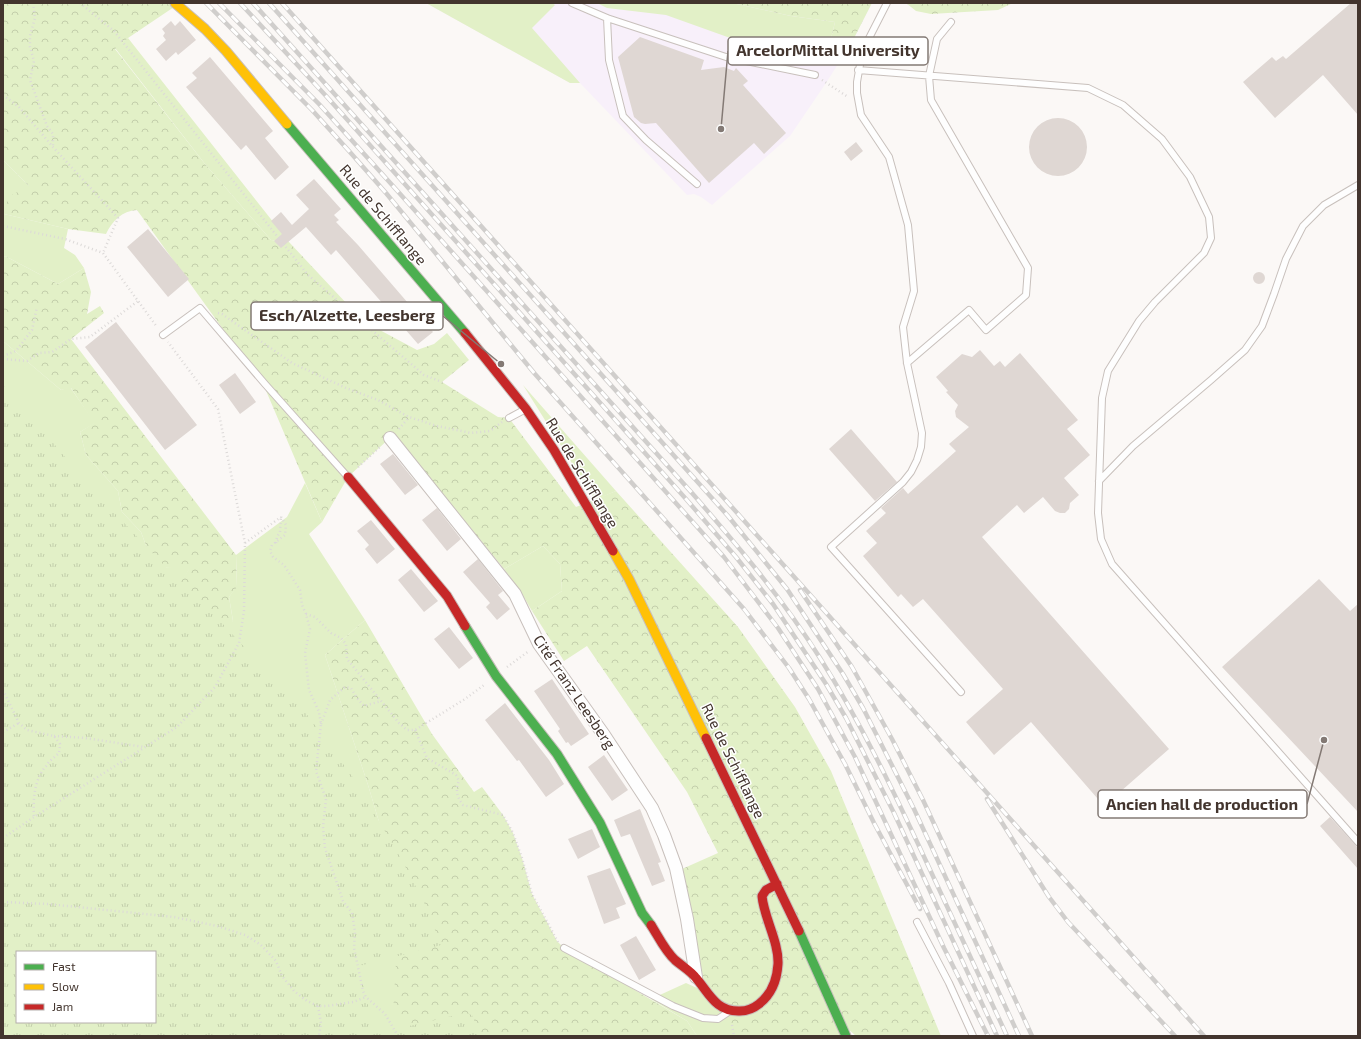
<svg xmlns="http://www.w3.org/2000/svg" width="1361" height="1039" viewBox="0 0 1361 1039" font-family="'Exo 2',sans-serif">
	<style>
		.commercial { fill: #f8f0fa }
		.grass { fill: #e2f0c7 }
		.forest { fill: url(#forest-crowns) }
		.park { fill: url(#park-tufts); fill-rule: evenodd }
		.building { fill: #dfd7d3 }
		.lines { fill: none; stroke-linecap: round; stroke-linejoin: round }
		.lane-casing { stroke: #c8c0bc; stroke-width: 8 }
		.street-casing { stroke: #c8c0bc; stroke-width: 14 }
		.fast-casing { stroke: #c8c0bc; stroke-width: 11 }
		.slow-casing { stroke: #c8c0bc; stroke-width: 11 }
		.jam-casing { stroke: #c8c0bc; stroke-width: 11 }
		.path { stroke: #dcd9d8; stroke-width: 2.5; stroke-dasharray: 1 3; stroke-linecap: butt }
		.lane { stroke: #fefefe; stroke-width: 6 }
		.street { stroke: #fefefe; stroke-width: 12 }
		.fast { stroke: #4caf50; stroke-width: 9 }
		.slow { stroke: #ffc107; stroke-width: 9 }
		.jam { stroke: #c62828; stroke-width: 9 }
		.rail-casing { stroke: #d0cecc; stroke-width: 4.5 }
		.rail { stroke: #fff; stroke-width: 3; stroke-dasharray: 9; stroke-linecap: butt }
		.labels { text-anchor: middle; stroke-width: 3; stroke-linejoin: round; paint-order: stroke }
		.street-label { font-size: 15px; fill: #43352e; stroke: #fff }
		.leader { fill: none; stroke: #837974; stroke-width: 1.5 }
		.callout-dot { fill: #837974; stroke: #fff; stroke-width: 1.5 }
		.callout { fill: #fff; stroke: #837974; stroke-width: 1.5 }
		.callout-label { font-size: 16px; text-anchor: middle; font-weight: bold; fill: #43352e }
	</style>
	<defs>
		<pattern id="forest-crowns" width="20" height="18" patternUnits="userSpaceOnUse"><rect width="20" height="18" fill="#e2f0c7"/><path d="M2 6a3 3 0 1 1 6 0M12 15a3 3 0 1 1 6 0" fill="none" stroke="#c3ceab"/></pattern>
		<pattern id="park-tufts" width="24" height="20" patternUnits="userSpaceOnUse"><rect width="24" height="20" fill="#e2f0c7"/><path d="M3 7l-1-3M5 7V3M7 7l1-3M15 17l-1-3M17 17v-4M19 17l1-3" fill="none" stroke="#c3ceab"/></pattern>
	</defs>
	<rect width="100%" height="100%" fill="#fbf8f6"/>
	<!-- commercial -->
	<path class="commercial" d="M 426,3 L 872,3 L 852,42 L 826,83 L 790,136 L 712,205 L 701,197 L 694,194 L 687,195 L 580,83 L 570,83 Z"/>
	<!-- grass -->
	<path class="grass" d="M 426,3 L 552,3 L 555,5 L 532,28 L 580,83 L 570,83 Z
		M 597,3 L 676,3 L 679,4 L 681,3 L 732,3 L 791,16 L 835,22 L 827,55 L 809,64 L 780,60 L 781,49 L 733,39 L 666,15 L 607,8 Z
		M 128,38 L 289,242 L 271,240 L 205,164 L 115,48 Z
		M 3,160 L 30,187 L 4,214 L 68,229 L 64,248 L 75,255 L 84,268 L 58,284 L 5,256 L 3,257 Z
		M 3,341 L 61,390 L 70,387 L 95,423 L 80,432 L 86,455 L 118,491 L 122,512 L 141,532 L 154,567 L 190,568 L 179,586 L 3,750 Z
		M 523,385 L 616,491 L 595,500 Z
		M 305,483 L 322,522 L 309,534 L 365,620 L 325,655 L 368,785 L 400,892 L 432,1036 L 313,1036 L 3,824 L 233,621 L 229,597 L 237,586 L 236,555 L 287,517 Z
		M 543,546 L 560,564 L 562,591 L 532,611 L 521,592 L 504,569 Z
		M 686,983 L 706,992 L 737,1036 L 697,1036 L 687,1021 L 651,999 Z"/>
	<!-- forest -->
	<path class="forest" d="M 3,3 L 175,3 L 177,5 L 128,38 L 115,49 L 205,164 L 271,240 L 289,242 L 363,321 L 417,350 L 434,344 L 447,333 L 469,360 L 442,382 L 498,417 L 509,418 L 576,507 L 616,491 L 738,627 L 795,707 L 831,771 L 941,1036 L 856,1036 L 839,1021 L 846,1036 L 737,1036 L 733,1032 L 706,992 L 682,869 L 718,853 L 687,792 L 587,646 L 564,661 L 532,611 L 562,591 L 560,564 L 543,546 L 504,569 L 394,434 L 348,477 L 322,522 L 264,386 L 137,210 C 122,211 112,221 106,234 L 68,229 L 4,214 L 8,197 L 29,186 L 3,160 Z
		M 732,3 L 872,3 L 852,42 L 827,55 L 835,22 L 791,16 Z
		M 906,3 L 1013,3 L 998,10 L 931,14 L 916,11 Z
		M 5,256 L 58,284 L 84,268 L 91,292 L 87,314 L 100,306 L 104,313 L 71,339 L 236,555 L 237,587 L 229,597 L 233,621 L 218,659 L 178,586 L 189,569 L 154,567 L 141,532 L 122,512 L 118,491 L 86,455 L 80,432 L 94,423 L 71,388 L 61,390 L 3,341 L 3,257 Z
		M 365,620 L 432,734 L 474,792 L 482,787 L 503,815 L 513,833 L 522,858 L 532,894 L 557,941 L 564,948 L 687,1021 L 697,1036 L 432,1036 L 393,1014 L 400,892 L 368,785 L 325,655 Z"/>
	<!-- park -->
	<path class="park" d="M 3,385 L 99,496 L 173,575 L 222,623 L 309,717 L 352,776 L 399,855 L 423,900 L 441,945 L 359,966 L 375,1034 L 465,1013 L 472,1015 L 480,1036 L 3,1036 ZM 17,952 L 155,952 L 155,1022 L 17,1022 Z"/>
	<!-- building -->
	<path class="building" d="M 1351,3 L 1358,3 L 1358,115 L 1323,75 L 1275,118 L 1243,82 L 1272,57 L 1276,61 L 1283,56 L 1286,59 Z
		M 171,21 L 175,26 L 180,21 L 196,40 L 178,55 L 176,52 L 166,61 L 156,49 L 166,40 L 163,36 L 165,33 L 162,29 Z
		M 640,37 L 704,60 L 701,70 L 724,67 L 734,71 L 736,68 L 748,81 L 743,85 L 786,133 L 764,154 L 754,143 L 709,183 L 656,123 L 645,124 L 641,123 L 634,117 L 618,57 Z
		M 210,57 L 273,131 L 265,138 L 289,167 L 275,180 L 246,145 L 241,150 L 186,87 L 197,78 L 192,73 Z
		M1029 147a29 29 0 1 1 58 0a29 29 0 1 1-58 0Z
		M 856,142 L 863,151 L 851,161 L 844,152 Z
		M 314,179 L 341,209 L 334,215 L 339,220 L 336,222 L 358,245 L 433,332 L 418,344 L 336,250 L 331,255 L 306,227 L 281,248 L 274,241 L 282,234 L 271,221 L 281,212 L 292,225 L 309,209 L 296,195 Z
		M 148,229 L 189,279 L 168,297 L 127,247 Z
		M1253 278a6 6 0 1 1 12 0a6 6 0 1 1-12 0Z
		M 116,322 L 197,425 L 165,450 L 85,347 Z
		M 980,350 L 994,366 L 1000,361 L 1005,367 L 1020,353 L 1078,420 L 1067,429 L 1090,455 L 1064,478 L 1079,495 L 1070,503 L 1069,509 L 1065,513 L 1060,513 L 1055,511 L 1043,497 L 1024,513 L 1017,505 L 982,537 L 1169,749 L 1104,806 L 1031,722 L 994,755 L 966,722 L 1003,689 L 923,599 L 913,607 L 901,594 L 898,597 L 863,556 L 877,543 L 866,531 L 886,513 L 881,508 L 903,488 L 908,494 L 956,451 L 949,444 L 969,427 L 956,417 L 955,411 L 958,405 L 946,392 L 948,391 L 936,377 L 962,354 L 972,357 Z
		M 235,373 L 256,402 L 240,414 L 219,385 Z
		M 851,429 L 897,482 L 875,501 L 829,449 Z
		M 393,454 L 418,485 L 405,495 L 380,464 Z
		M 437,508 L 461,539 L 447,551 L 422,520 Z
		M 371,520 L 395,549 L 377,564 L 365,549 L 369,545 L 357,531 Z
		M 478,559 L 503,591 L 498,595 L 510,609 L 497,620 L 486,607 L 490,603 L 463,572 Z
		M 411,569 L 438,601 L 424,612 L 398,580 Z
		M 1319,579 L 1350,611 L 1358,604 L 1358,812 L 1222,667 Z
		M 449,627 L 473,658 L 459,669 L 434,639 Z
		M 552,679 L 589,734 L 571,746 L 568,742 L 566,743 L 558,731 L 560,729 L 534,691 Z
		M 505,703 L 549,760 L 564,784 L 546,797 L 519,760 L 517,761 L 485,720 Z
		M 604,755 L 628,790 L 612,801 L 588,767 Z
		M 640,809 L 661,862 L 658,863 L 665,881 L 652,886 L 630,834 L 621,837 L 614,820 Z
		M 1330,817 L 1358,848 L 1358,869 L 1320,826 Z
		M 592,829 L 600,847 L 578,859 L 568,839 Z
		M 610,868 L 626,904 L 616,908 L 620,918 L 604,924 L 587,876 Z
		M 636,936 L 656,970 L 639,980 L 620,945 Z"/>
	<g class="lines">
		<!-- lane casing -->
		<g class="lane-casing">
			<path id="lane" d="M 572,3 L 607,18 L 726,57 L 815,75
				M 887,3 L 864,48 L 861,59 L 857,82 L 857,93 L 861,115 L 889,157 L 908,225 L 914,291 L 903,327 L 907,363 L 922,433 L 921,447 L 917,460 L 911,472 L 903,482 L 831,547 L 961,692
				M 607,18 L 609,60 L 623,116 L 646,140 L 697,184
				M 858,70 L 1088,88 L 1123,105 L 1162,139 L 1190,177 L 1209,217 L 1211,238 L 1204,253 L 1155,302 L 1139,321 L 1108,371 L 1102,398 L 1098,513 L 1101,539 L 1112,564 L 1358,842
				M 163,335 L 200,308 L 265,384 L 347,476
				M 907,363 L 969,310 L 986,330 L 1026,295 L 1028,268 L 931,100 L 929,76 L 937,39 L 951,22
				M 509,418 L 524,410
				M 1099,481 L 1133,446 L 1211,380 L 1245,350 L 1262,326 L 1274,294 L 1286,259 L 1303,226 L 1324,205 L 1358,185
				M 917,922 L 949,983 L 973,1036
				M 564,948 L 673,1006 L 703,1018 L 718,1019 L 727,1013"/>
		</g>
		<!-- street casing -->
		<g class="street-casing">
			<path id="street" d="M 390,438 L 515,594 L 539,644 L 604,735 L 652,808 L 664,835 L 676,868 L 687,919 L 696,977"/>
		</g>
		<!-- fast casing -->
		<g class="fast-casing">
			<path id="fast" d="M 287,124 L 465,333
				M 465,626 L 496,676 L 557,754 L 600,823 L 642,913 L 651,925
				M 799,931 L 846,1036"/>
		</g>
		<!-- slow casing -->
		<g class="slow-casing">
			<path id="slow" d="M 175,3 L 205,29 L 226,51 L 287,124
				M 613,551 L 629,579 L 706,738"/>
		</g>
		<!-- jam casing -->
		<g class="jam-casing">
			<path id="jam" d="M 465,333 L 526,409 L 554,450 L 613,551
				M 348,477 L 447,596 L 465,626
				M 706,738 L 799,931
				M 651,925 C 658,936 665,951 675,960 C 682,966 691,971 696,978 C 709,993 716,1012 740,1011 C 747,1011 754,1008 759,1004 C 772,994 777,980 778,964 C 779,942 764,918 762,896 L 766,890 L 777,884"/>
		</g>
		<!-- path -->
		<path class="path" d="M 33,3 L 35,18 L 30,36 L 30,47 L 34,61 L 30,80 L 47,126 L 53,134 L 53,146
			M 80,3 L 114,31 L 308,275 L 424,375 L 442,382
			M 822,80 L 848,97
			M 3,95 L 19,107 L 53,147 L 118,218 L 103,253
			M 3,226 L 65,239 L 103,253 L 157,327
			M 218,313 L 222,314 L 292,363 L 346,388 L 378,400 L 409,417 L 437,426 L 471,433 L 490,431 L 502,422
			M 3,356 L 16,351 L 32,330 L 37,307
			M 3,359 L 27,361 L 39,353 L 52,352 L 71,339 L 90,337 L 138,301
			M 399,429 L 409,417
			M 358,467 L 381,446
			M 281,517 L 286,525 L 285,535 L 272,545 L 270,551 L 273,557 L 284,565 L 300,590 L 302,605 L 306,614 L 310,629 L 305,653 L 309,690 L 319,712 L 321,724 L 316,771 L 326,799 L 323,827 L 325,848 L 343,901 L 352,913 L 355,932 L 354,948 L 363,991 L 366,997 L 385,1014 L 398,1036
			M 245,543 L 281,517
			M 276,543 L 277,537 L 280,532 L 281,517
			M 306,614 L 315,617 L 331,633 L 341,638 L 346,644 L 347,659 L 399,723 L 407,730 L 415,730 L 465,699 L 484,685
			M 507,667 L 529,651
			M 3,690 L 19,723 L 27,730 L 54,736 L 60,744 L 59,753 C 55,757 49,761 46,766 C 34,780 33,799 34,817
			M 321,724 L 330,700 L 345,687 L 351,688 L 357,698 L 364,706 L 381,701
			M 415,730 L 427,758 L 456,775 L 459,781 C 455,790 457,797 463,805 L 503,815 L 513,833 L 522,858 L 532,894 L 558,942
			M 3,732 L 19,723
			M 54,736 L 85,738 L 144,747
			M 3,838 L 34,817 L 177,727 L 215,687 L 239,643 L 244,611 L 245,543 L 218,409 L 168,342
			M 3,902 L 48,904 L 174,917 L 217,926 L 245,935 L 261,945 L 276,961 L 282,976 L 294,991 L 307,1001 L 318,1006 L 327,1006 L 353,1002 L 366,997
			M 318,1006 L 321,1023 L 319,1036
			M 732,1025 L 734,1036"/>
		<!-- lane -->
		<use href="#lane" class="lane"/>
		<!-- street -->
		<use href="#street" class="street"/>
		<!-- fast -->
		<use href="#fast" class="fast"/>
		<!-- slow -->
		<use href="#slow" class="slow"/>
		<!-- jam -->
		<use href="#jam" class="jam"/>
		<!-- rail casing -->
		<g class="rail-casing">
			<path id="rail" d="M 206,3 L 312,110 L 349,151 L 386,193 L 535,374 L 744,609 L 789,668 L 809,699 L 845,764 L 874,823 L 920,909
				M 219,3 L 319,104 L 393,186 L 724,557 L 778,628 L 818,689 L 855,757 L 944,948 L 988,1036
				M 240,3 L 327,97 L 686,499 L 736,557 L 773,604 L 826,684 L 846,718 L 894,813 L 997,1036
				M 253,3 L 692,493 C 738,546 783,599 820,658 C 861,723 894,792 926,861 C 953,919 980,978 1007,1036
				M 269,3 L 728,516 L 787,589 L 843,674 L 863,708 L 914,809 L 1019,1036
				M 282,3 L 1204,1036
				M 800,590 L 852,667 L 892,739 L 923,800 L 1032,1036
				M 987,799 L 1049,897 L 1068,922 L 1175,1036"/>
		</g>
		<!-- rail -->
		<use href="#rail" class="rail"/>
	</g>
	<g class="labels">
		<!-- street labels -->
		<g class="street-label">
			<text transform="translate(383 215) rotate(50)" y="5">Rue de Schifflange</text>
			<text transform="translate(582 473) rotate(59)" y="5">Rue de Schifflange</text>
			<text transform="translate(574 692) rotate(56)" y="5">Cité Franz Leesberg</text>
			<text transform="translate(733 761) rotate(64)" y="5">Rue de Schifflange</text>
		</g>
	</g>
	<!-- callouts -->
	<path class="leader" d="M721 129L728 51M501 364L443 316M1324 740L1307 804"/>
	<g class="callout-dot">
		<circle cx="721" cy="129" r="4"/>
		<circle cx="501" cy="364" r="4"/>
		<circle cx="1324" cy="740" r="4"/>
	</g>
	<g class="callout">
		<rect x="728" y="37" width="200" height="28" rx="4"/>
		<rect x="251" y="302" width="192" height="28" rx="4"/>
		<rect x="1098" y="790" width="209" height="28" rx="4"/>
	</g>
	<g class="callout-label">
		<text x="828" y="56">ArcelorMittal University</text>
		<text x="347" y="321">Esch/Alzette, Leesberg</text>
		<text x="1202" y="810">Ancien hall de production</text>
	</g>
	<!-- border -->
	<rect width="1361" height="1039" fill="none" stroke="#43352e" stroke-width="8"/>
	<!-- legend -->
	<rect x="16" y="951" width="140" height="72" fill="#ffffff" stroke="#b4aeab"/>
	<rect x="24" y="964" width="20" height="6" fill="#4caf50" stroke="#b4aeab"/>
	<text x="52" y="971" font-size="12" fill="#43352e">Fast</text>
	<rect x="24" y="984" width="20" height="6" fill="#ffc107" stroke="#b4aeab"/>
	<text x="52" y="991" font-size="12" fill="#43352e">Slow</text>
	<rect x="24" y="1004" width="20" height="6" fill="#c62828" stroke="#b4aeab"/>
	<text x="52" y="1011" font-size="12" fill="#43352e">Jam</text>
</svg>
